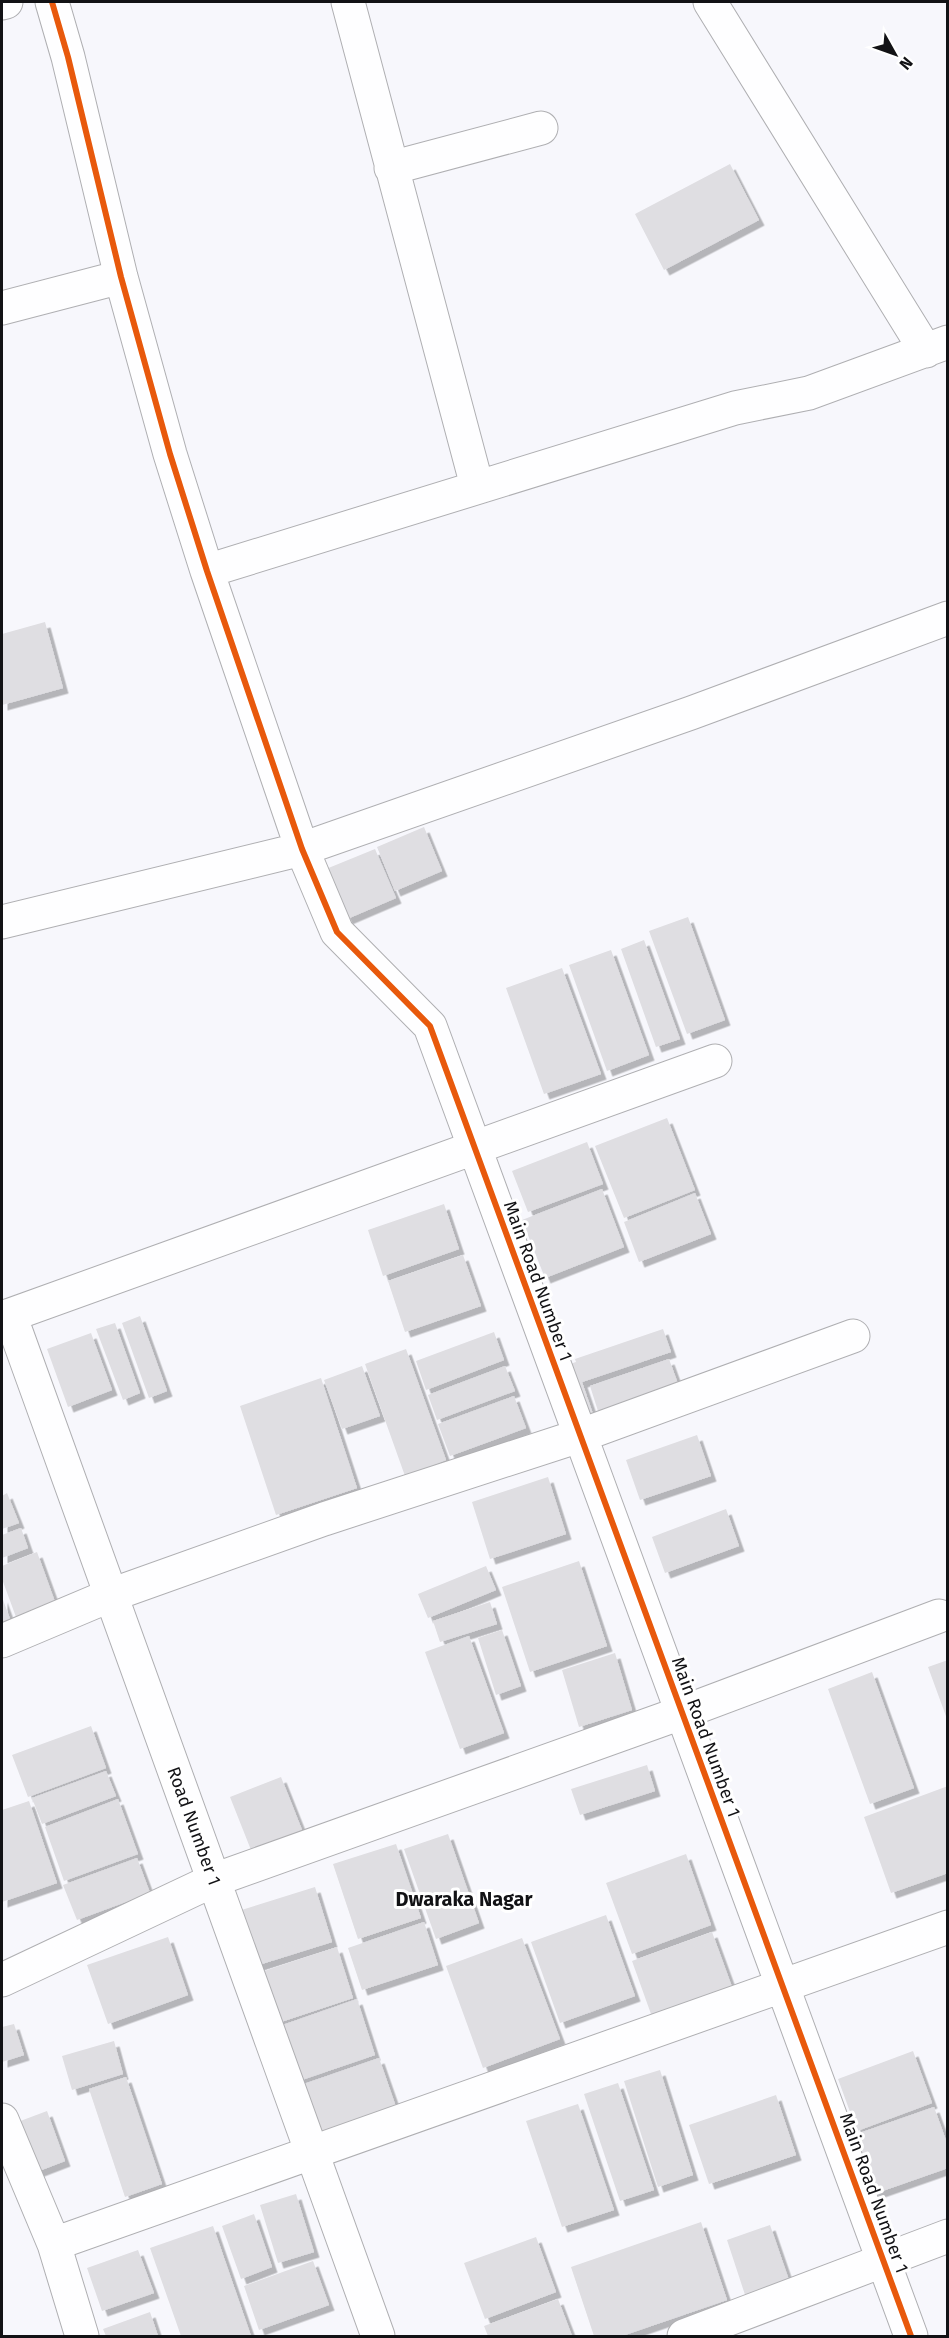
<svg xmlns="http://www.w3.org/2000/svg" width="949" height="2338" viewBox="0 0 949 2338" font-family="'Fira Sans',sans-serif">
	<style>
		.building { fill: #dfdee2; filter: url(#shadow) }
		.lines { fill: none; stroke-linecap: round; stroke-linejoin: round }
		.minor-casing { stroke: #afafb2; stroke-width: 35 }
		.minor { stroke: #fefeff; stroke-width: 33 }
		.cycleway-casing { stroke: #fff; stroke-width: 10 }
		.cycleway { stroke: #e8590c; stroke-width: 6 }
		.labels { text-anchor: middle; stroke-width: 6; stroke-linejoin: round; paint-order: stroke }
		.street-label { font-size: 18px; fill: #121215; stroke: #fff }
		.neighbourhood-label { font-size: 20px; font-weight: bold; fill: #121215; stroke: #fff }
	</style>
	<defs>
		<filter id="shadow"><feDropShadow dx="5.5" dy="5.5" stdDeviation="0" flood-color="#0004"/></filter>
	</defs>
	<rect width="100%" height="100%" fill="#f7f7fc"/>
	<!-- building -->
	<path class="building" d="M 730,164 L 759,220 L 664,270 L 635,214 Z
		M 45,622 L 63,688 L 2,705 L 2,634 Z
		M 424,827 L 442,871 L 395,891 L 377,847 Z
		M 375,849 L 396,898 L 347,919 L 326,869 Z
		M 688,917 L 725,1020 L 687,1034 L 649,931 Z
		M 644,940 L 680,1039 L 656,1047 L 621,949 Z
		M 611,950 L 649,1055 L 607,1071 L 569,965 Z
		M 562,968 L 601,1074 L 544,1094 L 506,988 Z
		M 667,1118 L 695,1190 L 624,1218 L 595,1146 Z
		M 587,1142 L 603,1184 L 528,1212 L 512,1171 Z
		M 602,1189 L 624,1247 L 545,1278 L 522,1220 Z
		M 695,1193 L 711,1234 L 639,1262 L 624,1222 Z
		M 444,1204 L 459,1249 L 383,1276 L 368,1230 Z
		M 463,1255 L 481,1306 L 405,1332 L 388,1281 Z
		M 140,1316 L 167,1391 L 149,1398 L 122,1323 Z
		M 115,1323 L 140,1393 L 123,1400 L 96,1329 Z
		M 663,1329 L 671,1352 L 582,1382 L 594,1417 L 576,1423 L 558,1368 L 576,1362 L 575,1359 Z
		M 494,1332 L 504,1360 L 426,1390 L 416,1361 Z
		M 91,1333 L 112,1390 L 68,1407 L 47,1349 Z
		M 406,1349 L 446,1460 L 405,1476 L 365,1364 Z
		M 669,1359 L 678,1384 L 598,1411 L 590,1386 Z
		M 362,1366 L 380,1416 L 342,1429 L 324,1380 Z
		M 505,1366 L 515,1391 L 437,1420 L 428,1395 Z
		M 321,1378 L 357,1488 L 276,1515 L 240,1406 Z
		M 514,1396 L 526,1428 L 450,1456 L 438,1424 Z
		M 697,1435 L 711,1476 L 640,1500 L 626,1460 Z
		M 548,1477 L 566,1534 L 490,1559 L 472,1502 Z
		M 7,1493 L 19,1523 L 2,1529 L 2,1496 Z
		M 726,1509 L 739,1546 L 665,1573 L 652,1537 Z
		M 21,1528 L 28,1548 L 2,1558 L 2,1535 Z
		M 37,1552 L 55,1602 L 16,1617 L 2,1579 L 2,1566 Z
		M 579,1561 L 607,1646 L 530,1672 L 502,1587 Z
		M 486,1566 L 496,1590 L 428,1618 L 418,1594 Z
		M 2,1597 L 14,1630 L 2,1635 Z
		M 490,1602 L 497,1624 L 440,1642 L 433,1621 Z
		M 502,1630 L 521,1686 L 496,1695 L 478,1638 Z
		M 469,1636 L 504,1733 L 460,1749 L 425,1652 Z
		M 615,1653 L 632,1710 L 579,1727 L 562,1670 Z
		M 948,1660 L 948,1719 L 947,1719 L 928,1667 Z
		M 872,1672 L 914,1788 L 870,1804 L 828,1689 Z
		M 91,1726 L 106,1768 L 28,1797 L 12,1755 Z
		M 647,1765 L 655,1791 L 580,1815 L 571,1789 Z
		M 106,1771 L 116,1796 L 42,1824 L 32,1798 Z
		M 281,1777 L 302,1830 L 251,1850 L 230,1797 Z
		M 948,1786 L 948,1873 L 891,1893 L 864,1817 Z
		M 118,1799 L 138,1854 L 64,1881 L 45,1827 Z
		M 29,1801 L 57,1883 L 2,1902 L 2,1810 Z
		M 448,1834 L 479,1923 L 436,1939 L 404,1849 Z
		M 396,1844 L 421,1918 L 358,1939 L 333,1864 Z
		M 686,1854 L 711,1925 L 632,1954 L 606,1883 Z
		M 137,1858 L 150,1893 L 77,1920 L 63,1885 Z
		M 315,1887 L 332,1942 L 249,1968 L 232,1913 Z
		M 606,1915 L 635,1996 L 560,2023 L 531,1942 Z
		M 424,1922 L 438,1965 L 362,1990 L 348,1948 Z
		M 712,1932 L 736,1998 L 656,2028 L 632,1961 Z
		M 168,1937 L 188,1995 L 108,2024 L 87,1965 Z
		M 522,1938 L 560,2039 L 483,2068 L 446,1966 Z
		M 337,1947 L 353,1998 L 278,2023 L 261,1972 Z
		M 357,1999 L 375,2055 L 293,2083 L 274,2028 Z
		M 14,2024 L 24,2055 L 2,2062 L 2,2027 Z
		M 114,2041 L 123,2074 L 72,2090 L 62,2056 Z
		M 913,2051 L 932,2103 L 857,2131 L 838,2079 Z
		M 379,2058 L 396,2107 L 315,2135 L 298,2086 Z
		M 660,2070 L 693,2175 L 658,2187 L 624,2081 Z
		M 126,2077 L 162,2184 L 125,2197 L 89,2089 Z
		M 618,2083 L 654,2190 L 620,2201 L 584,2094 Z
		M 776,2095 L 796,2155 L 709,2184 L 689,2125 Z
		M 578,2104 L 614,2210 L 562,2227 L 526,2121 Z
		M 934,2107 L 948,2146 L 948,2168 L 871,2195 L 851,2136 Z
		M 47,2111 L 65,2161 L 26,2176 L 7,2126 Z
		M 296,2194 L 314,2252 L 278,2263 L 260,2205 Z
		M 254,2214 L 272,2267 L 241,2279 L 222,2226 Z
		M 701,2222 L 727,2300 L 622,2336 L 594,2336 L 571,2267 Z
		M 770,2225 L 792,2289 L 748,2304 L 727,2240 Z
		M 213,2226 L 251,2336 L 181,2336 L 150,2248 Z
		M 536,2237 L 556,2292 L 485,2319 L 464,2263 Z
		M 138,2250 L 154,2293 L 102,2311 L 87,2268 Z
		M 313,2261 L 329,2305 L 259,2330 L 244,2286 Z
		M 558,2299 L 572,2336 L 488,2336 L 484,2326 Z
		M 150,2312 L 158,2336 L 106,2336 L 103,2329 Z"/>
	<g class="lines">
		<!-- minor casing -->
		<g class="minor-casing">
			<path id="minor" d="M 52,2 L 68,57 L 121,277 L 170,454 L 207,571 L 302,849 L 337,932 L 430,1026 L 911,2336
				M 348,2 L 477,486
				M 710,2 L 926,351
				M 2,3 L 6,2
				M 391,168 L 541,128
				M 2,308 L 121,277
				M 207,571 L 735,408 L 809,393 L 948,342
				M 2,922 L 302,849 L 691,713 L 948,618
				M 10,1315 L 378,2336
				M 2,1318 L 715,1061
				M 2,1641 L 111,1595 L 324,1519 L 579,1436 L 853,1336
				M 2,1980 L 214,1880 L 681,1713 L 939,1616
				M 2,2120 L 54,2244 L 82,2336
				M 54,2244 L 948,1927
				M 684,2336 L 948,2236"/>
		</g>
		<!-- minor -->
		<use href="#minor" class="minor"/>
		<!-- cycleway casing -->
		<g class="cycleway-casing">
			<path id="cycleway" d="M 52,2 L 68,57 L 121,277 L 170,454 L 207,571 L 302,849 L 337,932 L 430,1026 L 911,2336"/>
		</g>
		<!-- cycleway -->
		<use href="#cycleway" class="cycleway"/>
	</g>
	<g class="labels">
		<!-- street labels -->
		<g class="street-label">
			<text transform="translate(538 1281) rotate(70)" y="6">Main Road Number 1</text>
			<text transform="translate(706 1737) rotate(70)" y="6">Main Road Number 1</text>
			<text transform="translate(194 1826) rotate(70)" y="6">Road Number 1</text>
			<text transform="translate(874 2193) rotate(70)" y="6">Main Road Number 1</text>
		</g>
		<!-- neighbourhood labels -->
		<g class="neighbourhood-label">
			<text x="464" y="1906">Dwaraka Nagar</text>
		</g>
	</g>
	<!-- border -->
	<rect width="949" height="2338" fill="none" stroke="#121215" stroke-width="6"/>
	<!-- north arrow -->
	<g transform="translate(895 54) rotate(130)" stroke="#ffffff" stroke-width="4.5" paint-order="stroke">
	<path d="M0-4.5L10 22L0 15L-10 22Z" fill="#121215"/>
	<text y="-9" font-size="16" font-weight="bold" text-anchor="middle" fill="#121215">N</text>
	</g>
</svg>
